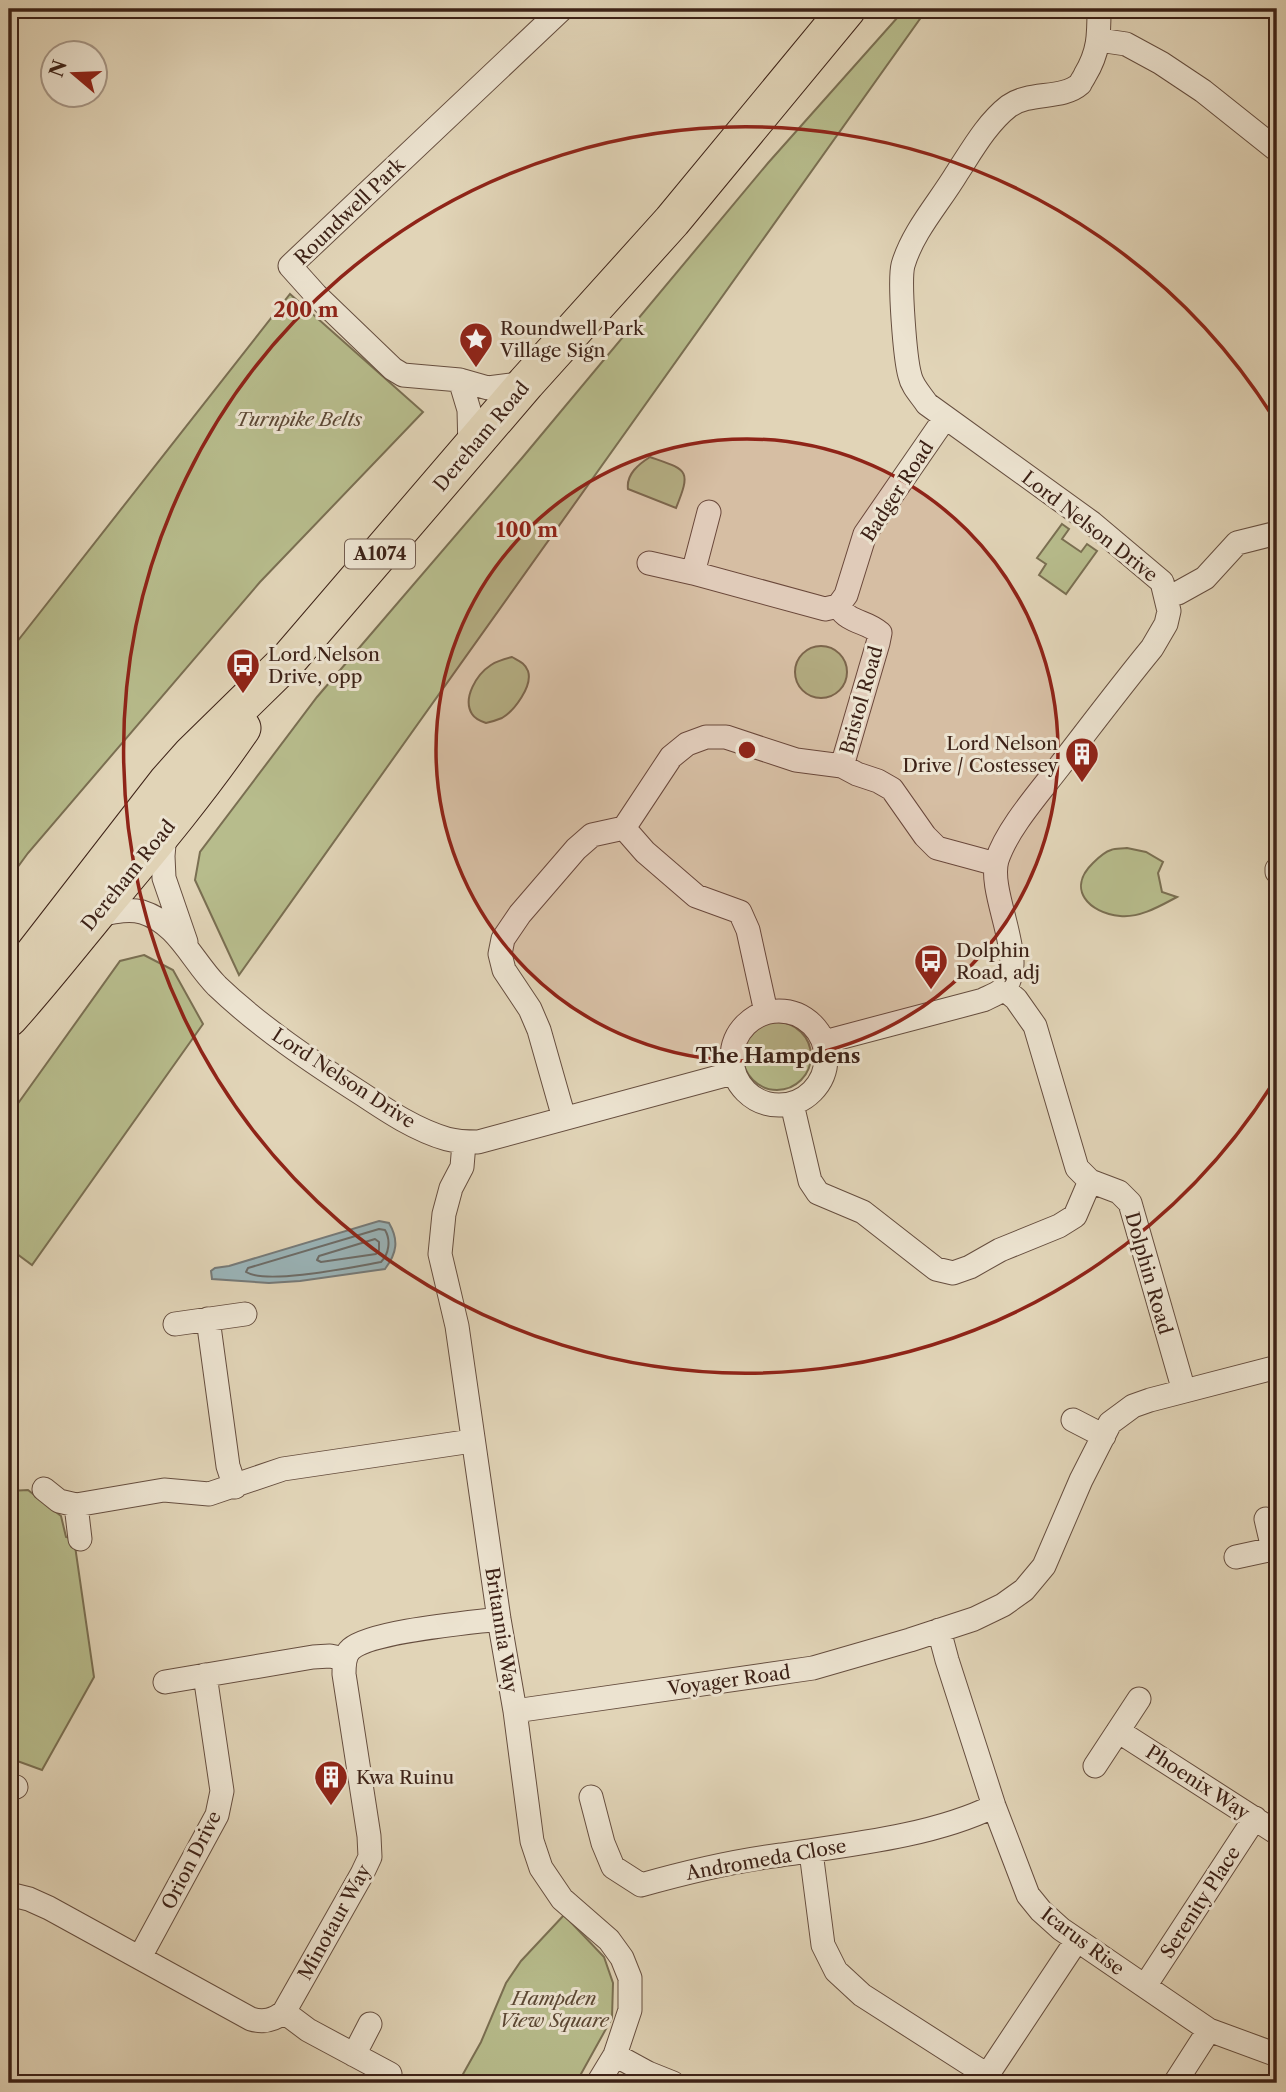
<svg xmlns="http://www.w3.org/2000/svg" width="1286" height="2092" viewBox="0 0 1286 2092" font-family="'Libre Caslon Text',serif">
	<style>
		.green { fill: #b7bc8c; stroke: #7a6f52; stroke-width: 2 }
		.water { fill: #9ab5ba; stroke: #757a79; stroke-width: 2 }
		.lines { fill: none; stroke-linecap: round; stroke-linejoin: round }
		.shore { stroke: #6c6c68; stroke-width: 2 }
		.minor-casing { stroke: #664e3f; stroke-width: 25 }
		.trunk-casing { stroke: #3d2217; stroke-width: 39 }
		.minor { stroke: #ece3d0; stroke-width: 23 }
		.trunk { stroke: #e1d4b7; stroke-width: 37 }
		.ring { fill: none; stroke: #8f2418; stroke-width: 3.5 }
		.labels { text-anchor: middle; stroke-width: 6; stroke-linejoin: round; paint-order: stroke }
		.shield { fill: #ece3d0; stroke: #725c4e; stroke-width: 2 }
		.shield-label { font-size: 18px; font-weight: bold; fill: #3d2217 }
		.street-label { font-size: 19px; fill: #3d2217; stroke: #ece3d0 }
		.poi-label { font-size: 19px; fill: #3d2217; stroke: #ece3d0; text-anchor: start }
		.park-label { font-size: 19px; font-style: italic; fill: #5c4834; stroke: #ece3d0 }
		.neighbourhood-label { font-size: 21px; font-weight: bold; fill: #3d2217; stroke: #ece3d0 }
		.centre { fill: #8f2418; stroke: #ece3d0; stroke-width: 3.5 }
		.ring-label { font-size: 21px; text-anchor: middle; font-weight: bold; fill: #8f2418; stroke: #ece3d0; stroke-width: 6; stroke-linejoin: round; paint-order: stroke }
	</style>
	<rect width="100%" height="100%" fill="#e1d4b7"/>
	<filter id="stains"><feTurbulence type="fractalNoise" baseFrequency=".00286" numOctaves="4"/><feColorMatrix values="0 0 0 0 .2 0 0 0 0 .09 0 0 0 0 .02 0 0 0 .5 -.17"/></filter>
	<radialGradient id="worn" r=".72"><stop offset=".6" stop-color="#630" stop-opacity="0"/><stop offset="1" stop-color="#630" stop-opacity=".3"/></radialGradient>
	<!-- green -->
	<path class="green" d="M 905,9 L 927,9 L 239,975 L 195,880 L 200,852 L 317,697 L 522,458 L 768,163 Z
		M 290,294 L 423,412 L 260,582 L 28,853 L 9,879 L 9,652 Z
		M 650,457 C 687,470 692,469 676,508 L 628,489 C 626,474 639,464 650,457 Z
		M 1062,524 L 1069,529 L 1062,539 L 1081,552 L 1087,544 L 1097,551 L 1066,594 L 1039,575 L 1046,564 L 1037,558 Z
		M795 672a26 26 0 1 1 52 0a26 26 0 1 1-52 0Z
		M 512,657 C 519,661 525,663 528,671 C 533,686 514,711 502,718 C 497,720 491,722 486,723 C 480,721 475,719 472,714 C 462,698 477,674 491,665 C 497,661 504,659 512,657 Z
		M 1127,848 L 1146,852 L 1163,862 L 1158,873 L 1162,892 L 1177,897 C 1160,906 1140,918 1120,916 C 1089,913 1066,889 1093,863 C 1098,858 1104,852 1111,850 C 1116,848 1122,849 1127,848 Z
		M 144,955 L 173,970 L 203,1024 L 32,1265 L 9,1248 L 9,1116 L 120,961 Z
		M743 1056a34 34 0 1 1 68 0a34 34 0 1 1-68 0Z
		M 28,1490 L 61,1516 L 66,1537 L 74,1539 L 94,1677 L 42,1770 L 9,1758 L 9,1491 Z
		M 564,1915 L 604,1957 L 613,1983 L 612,2018 L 576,2083 L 458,2083 L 481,2042 L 506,1983 L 521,1961 Z"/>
	<!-- water -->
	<path class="water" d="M 379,1221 L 389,1223 C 399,1240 397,1253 385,1269 L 300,1281 L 269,1283 L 212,1279 L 211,1271 L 215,1268 L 229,1266 Z"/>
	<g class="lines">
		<!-- shore -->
		<path class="shore" d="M 379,1229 L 385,1230 C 391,1240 389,1254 381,1262 C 353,1267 267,1285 246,1272 L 248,1268 Z
			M 375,1239 L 379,1242 L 379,1250 L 376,1254 L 321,1262 L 317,1260 L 319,1256 Z"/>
		<!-- minor casing -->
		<g class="minor-casing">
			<path id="minor" d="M 1099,40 L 1126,44 L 1161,63 L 1203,91 L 1277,150
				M 460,380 L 469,410 L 470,450
				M 526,383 L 488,388 L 460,380 L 403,375 L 393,369 L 316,295 L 290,266 L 562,9
				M 649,563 L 693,573 L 825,609 L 838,606 L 846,595 L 865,534 L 945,418
				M 693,573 L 709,512
				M 1167,596 L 1178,593 L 1205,578 L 1237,543 L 1277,533
				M 838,606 C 850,624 865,620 880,633 L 878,643 L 842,766
				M 624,828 L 671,757 L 687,744 L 706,737 L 726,737 L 796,760 L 842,766 L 857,774 L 878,781 L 892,789 L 925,836 L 937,848 L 996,864
				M 165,833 L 163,856 L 164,878 L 186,942
				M 1277,869 L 1277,872
				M 94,916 C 110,913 126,908 142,912 C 178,923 192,961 217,986 C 260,1027 312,1062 362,1094 C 389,1112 416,1130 447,1139 C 458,1142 468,1142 478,1142 L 733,1073
				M 1004,989 L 1016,999 L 1035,1026 L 1077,1168 L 1090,1181 L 1119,1192 L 1130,1203 L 1184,1391
				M732 1058a47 47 0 1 1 94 0a47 47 0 1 1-94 0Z
				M 824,1042 L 983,1000 C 989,997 997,994 1002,990 C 1031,966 987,894 997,860 C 1007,829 1039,793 1059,767 C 1090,727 1120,687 1152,648 L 1166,624 L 1169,611 L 1162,582 L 1092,523 L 927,404 C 921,395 912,386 910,376 C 905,359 899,281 903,265 C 913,231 939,203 957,173 C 972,150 987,123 1009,106 C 1030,91 1062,100 1080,84 C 1080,83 1085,76 1085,75 C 1099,52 1099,35 1099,9
				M 792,1104 L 810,1181 L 818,1193 L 863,1212 L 936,1269 L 953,1273 L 970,1267 L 1000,1250 L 1059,1226 L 1075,1216 L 1090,1181
				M 564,1118 L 539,1030 L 530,1009 L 504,970 L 500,954 L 503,939 L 520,914 L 576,849 L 592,835 L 624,828 L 645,852 L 696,896 L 740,912 L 748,930 L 766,1012
				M 464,1143 L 462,1167 L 451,1188 L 444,1214 L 440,1254 L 457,1326 L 499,1619 L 515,1711 L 532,1841 L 541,1868 L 562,1899 L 609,1940 L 622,1958 L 630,1978 L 630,2010 L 615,2055 L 598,2083
				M 208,1319 L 228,1466 L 235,1487
				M 175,1324 L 245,1314
				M 1073,1420 L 1104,1436
				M 44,1489 L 59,1501 L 76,1505 L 164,1490 L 209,1494 L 283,1469 L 472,1441
				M 76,1505 L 80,1539
				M 1266,1519 L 1273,1549 L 1277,1553
				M 1236,1557 L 1273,1549
				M 939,1630 L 947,1660 L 994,1806 L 1028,1895 L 1041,1911 L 1061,1929 L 1209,2030 L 1277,2055
				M 165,1682 L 313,1657 L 330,1656 L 345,1659
				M 515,1711 L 813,1668 L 910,1640 L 974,1619 L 1003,1605 L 1024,1590 L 1044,1566 L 1081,1480 L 1110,1423 L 1133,1406 L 1150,1400 L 1277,1367
				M 1118,1731 L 1277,1833
				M 1095,1766 L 1139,1699
				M 9,1786 L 16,1787
				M 591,1797 L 603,1843 L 613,1867 L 641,1885 C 687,1872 733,1861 781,1855 C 847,1845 934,1836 994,1806
				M 811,1852 L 823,1945 L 836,1971 L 862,1995 L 987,2075
				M 9,1894 L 29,1899 L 49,1908 L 251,2019 C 264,2023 274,2020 284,2012 L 362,1874 L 370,1857 L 369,1836 L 344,1674 C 344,1665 344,1655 351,1649 C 372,1631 468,1623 499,1619
				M 140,1957 L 217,1815 L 222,1791 L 205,1675
				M 1145,1986 L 1255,1818
				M 284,2012 L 308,2030 L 390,2074
				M 354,2055 L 370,2024
				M 615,2055 L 648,2073 L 673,2083
				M 982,2083 L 1077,1940
				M 1175,2083 L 1209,2030"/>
		</g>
		<!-- trunk casing -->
		<g class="trunk-casing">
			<path id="trunk" d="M 9,991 L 19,973 L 167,782 L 191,755 L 290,658 L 526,383 L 672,221 L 847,9
				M 9,1018 C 44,979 76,938 109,898 C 155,843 201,788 242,728"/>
		</g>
		<!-- minor -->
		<use href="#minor" class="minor"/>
		<!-- trunk -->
		<use href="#trunk" class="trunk"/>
	</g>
	<!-- distance rings -->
	<circle cx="747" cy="750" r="311" fill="#8f2418" fill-opacity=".12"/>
	<g class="ring">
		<circle cx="747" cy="750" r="311"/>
		<path d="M1275 1080A623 623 0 1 1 1275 420"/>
	</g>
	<!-- icons -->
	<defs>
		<g id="sight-pin" transform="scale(1.75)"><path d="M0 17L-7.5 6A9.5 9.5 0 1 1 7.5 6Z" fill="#8f2418" stroke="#ece3d0"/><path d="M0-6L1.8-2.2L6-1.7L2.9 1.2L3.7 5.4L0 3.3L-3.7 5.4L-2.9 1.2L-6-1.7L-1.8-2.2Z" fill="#fff"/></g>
		<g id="bus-pin" transform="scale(1.75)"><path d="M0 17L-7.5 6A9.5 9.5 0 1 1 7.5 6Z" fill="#8f2418" stroke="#ece3d0"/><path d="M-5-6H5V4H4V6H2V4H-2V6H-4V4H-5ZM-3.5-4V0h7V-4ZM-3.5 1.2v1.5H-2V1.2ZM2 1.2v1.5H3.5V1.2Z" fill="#fff"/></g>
		<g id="building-pin" transform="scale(1.75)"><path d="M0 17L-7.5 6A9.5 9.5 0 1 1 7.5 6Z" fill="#8f2418" stroke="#ece3d0"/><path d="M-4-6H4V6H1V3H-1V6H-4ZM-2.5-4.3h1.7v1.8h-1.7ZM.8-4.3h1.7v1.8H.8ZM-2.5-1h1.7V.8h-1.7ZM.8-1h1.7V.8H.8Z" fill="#fff"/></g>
	</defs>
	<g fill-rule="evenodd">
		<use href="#sight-pin" x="476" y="339"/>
		<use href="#bus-pin" x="243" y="665"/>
		<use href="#building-pin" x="1082" y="754"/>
		<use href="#bus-pin" x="931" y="961"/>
		<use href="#building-pin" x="331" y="1777"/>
	</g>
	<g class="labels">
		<!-- shield labels -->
		<rect class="shield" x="345" y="539.5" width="70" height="29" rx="5"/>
		<g class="shield-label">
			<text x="380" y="560">A1074</text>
		</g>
		<!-- street labels -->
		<g class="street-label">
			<text transform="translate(349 211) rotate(-44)" y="7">Roundwell Park</text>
			<text transform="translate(481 436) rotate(-50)" y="7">Dereham Road</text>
			<text transform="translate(897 491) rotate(-57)" y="7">Badger Road</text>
			<text transform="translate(1090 526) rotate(38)" y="7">Lord Nelson Drive</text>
			<text transform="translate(861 700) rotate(-74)" y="7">Bristol Road</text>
			<text transform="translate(128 875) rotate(-51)" y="7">Dereham Road</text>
			<text transform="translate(344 1078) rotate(33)" y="7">Lord Nelson Drive</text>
			<text transform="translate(1149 1273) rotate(74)" y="7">Dolphin Road</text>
			<text transform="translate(502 1630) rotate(81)" y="7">Britannia Way</text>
			<text transform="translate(729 1680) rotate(-8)" y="7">Voyager Road</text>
			<text transform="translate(1198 1782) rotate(33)" y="7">Phoenix Way</text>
			<text transform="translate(766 1859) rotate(-10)" y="7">Andromeda Close</text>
			<text transform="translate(191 1860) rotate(-63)" y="7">Orion Drive</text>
			<text transform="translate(1200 1902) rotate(-57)" y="7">Serenity Place</text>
			<text transform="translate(334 1922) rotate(-61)" y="7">Minotaur Way</text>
			<text transform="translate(1083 1941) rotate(37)" y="7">Icarus Rise</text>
		</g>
		<!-- poi labels -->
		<g class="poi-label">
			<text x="500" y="335">Roundwell Park<tspan x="500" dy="22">Village Sign</tspan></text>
			<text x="268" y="661">Lord Nelson<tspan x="268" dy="22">Drive, opp</tspan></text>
			<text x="1058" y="750" text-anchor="end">Lord Nelson<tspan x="1058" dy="22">Drive / Costessey</tspan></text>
			<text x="956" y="957">Dolphin<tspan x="956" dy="22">Road, adj</tspan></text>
			<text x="356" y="1784">Kwa Ruinu</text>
		</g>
		<!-- park labels -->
		<g class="park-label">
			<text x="299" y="426">Turnpike Belts</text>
			<text x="554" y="2005">Hampden<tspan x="554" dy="22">View Square</tspan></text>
		</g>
		<!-- neighbourhood labels -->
		<g class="neighbourhood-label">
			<text x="778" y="1063">The Hampdens</text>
		</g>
	</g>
	<circle cx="747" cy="750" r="10" class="centre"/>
	<g class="ring-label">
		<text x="306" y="317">200 m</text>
		<text x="527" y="537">100 m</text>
	</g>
	<!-- margin -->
	<rect width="1286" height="2092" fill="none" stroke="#e1d4b7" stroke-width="35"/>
	<rect x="10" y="10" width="1265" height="2071" fill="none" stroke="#3d2217" stroke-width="3.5"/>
	<rect x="18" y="18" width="1251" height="2057" fill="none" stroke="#3d2217" stroke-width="2"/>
	<!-- north arrow -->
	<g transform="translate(74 74) rotate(289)"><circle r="33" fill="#ece3d0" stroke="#a69686" stroke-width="2"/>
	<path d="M0-5L12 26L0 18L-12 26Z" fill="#8f2418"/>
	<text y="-10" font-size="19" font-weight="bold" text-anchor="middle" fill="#3d2217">N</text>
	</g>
	<rect width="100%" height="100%" filter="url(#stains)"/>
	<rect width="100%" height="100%" fill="url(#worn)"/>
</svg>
